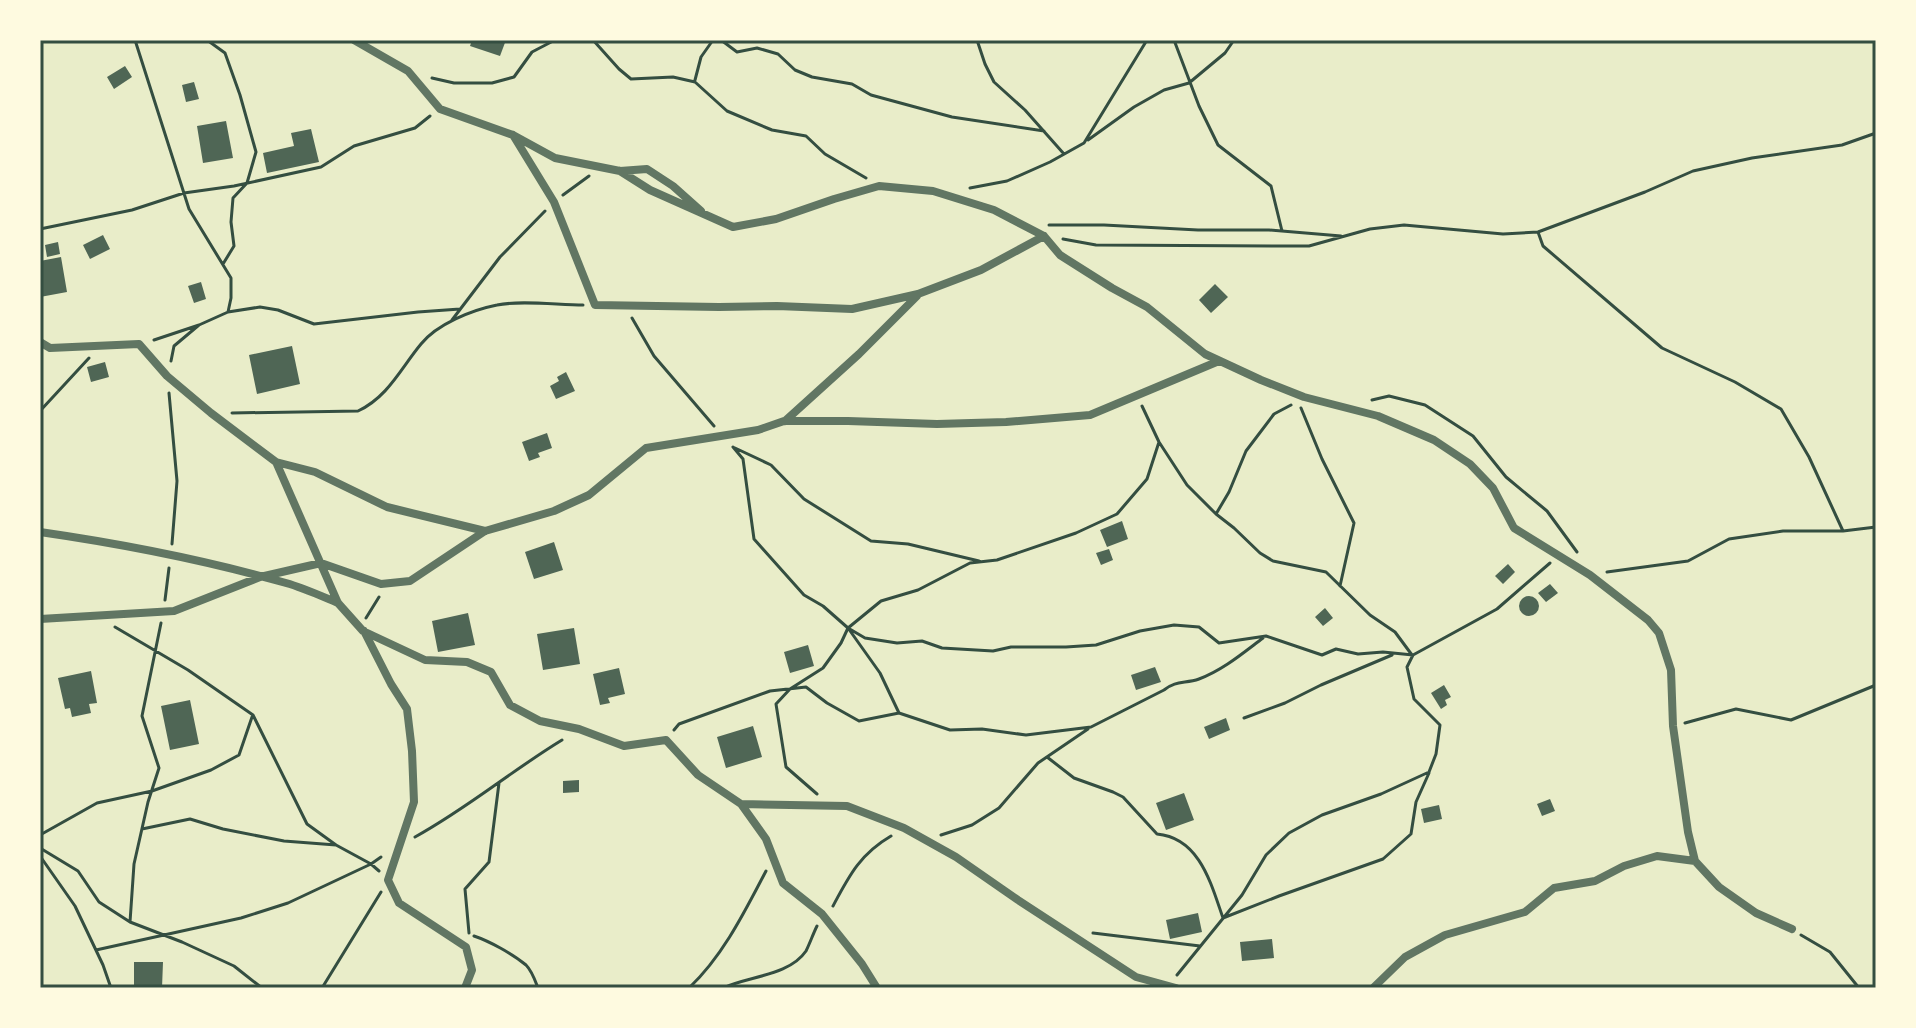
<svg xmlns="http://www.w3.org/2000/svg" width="1916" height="1028" viewBox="0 0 1916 1028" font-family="Roboto,sans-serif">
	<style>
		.building { fill: #4f6655 }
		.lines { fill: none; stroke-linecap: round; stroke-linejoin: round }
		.path { stroke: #344e41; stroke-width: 3 }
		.minor { stroke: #617663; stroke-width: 8 }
		.neatline { fill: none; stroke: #344e41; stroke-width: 3 }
	</style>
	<rect width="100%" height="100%" fill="#e9edc9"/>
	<!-- building -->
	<path class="building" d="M 472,40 L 506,40 L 500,56 L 470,46 Z
		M 125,66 L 132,77 L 114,89 L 107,77 Z
		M 194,82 L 199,99 L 186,102 L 182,85 Z
		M 226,121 L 233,158 L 203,163 L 197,126 Z
		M 311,129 L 319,162 L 267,173 L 263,153 L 294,146 L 291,133 Z
		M 103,235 L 110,249 L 90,259 L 83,245 Z
		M 58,242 L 60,254 L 47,257 L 45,245 Z
		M 61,257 L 67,292 L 40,297 L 40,261 Z
		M 201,282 L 206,299 L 194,303 L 188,286 Z
		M 1215,284 L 1228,297 L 1211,313 L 1199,300 Z
		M 292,346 L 300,384 L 257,394 L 249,355 Z
		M 105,362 L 109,377 L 91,382 L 87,367 Z
		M 566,372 L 575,391 L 556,399 L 550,386 L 559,381 L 557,377 Z
		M 547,433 L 552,448 L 538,453 L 540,457 L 529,461 L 522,442 Z
		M 1122,521 L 1128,539 L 1107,547 L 1100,530 Z
		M 554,542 L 563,570 L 534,579 L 525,552 Z
		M 1109,549 L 1113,560 L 1101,565 L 1096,553 Z
		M 1508,564 L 1515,572 L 1503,584 L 1495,576 Z
		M 1550,584 L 1558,593 L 1546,602 L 1538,593 Z
		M1519 606a10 10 0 1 1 20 0a10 10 0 1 1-20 0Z
		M 1325,608 L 1333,618 L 1323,626 L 1315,617 Z
		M 468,613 L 475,645 L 438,652 L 432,621 Z
		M 574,628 L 580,664 L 543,670 L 537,634 Z
		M 808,645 L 814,666 L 790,673 L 784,652 Z
		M 1155,667 L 1161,682 L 1136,690 L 1131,675 Z
		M 619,668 L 625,694 L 608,698 L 610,703 L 600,705 L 593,674 Z
		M 91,671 L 97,703 L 89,704 L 91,713 L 72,717 L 70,708 L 65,709 L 58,678 Z
		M 1444,685 L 1451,697 L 1445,700 L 1447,705 L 1441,709 L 1431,693 Z
		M 190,700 L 199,744 L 170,750 L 161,706 Z
		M 1226,718 L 1230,730 L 1209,739 L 1204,727 Z
		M 753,726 L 762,757 L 726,768 L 717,737 Z
		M 579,780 L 579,792 L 563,793 L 563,781 Z
		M 1184,793 L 1194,820 L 1166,830 L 1156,803 Z
		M 1550,799 L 1555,811 L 1542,816 L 1537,804 Z
		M 1439,805 L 1442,819 L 1424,823 L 1421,809 Z
		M 1198,913 L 1202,932 L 1170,939 L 1166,920 Z
		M 1272,939 L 1274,958 L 1242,961 L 1240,942 Z
		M 134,962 L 163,962 L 162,988 L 134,988 Z"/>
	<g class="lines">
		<!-- path -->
		<path class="path" d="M 135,40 L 189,209 L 231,278 L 231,298 L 228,312 L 199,325 L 154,340
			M 207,40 L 225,53 L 240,95 L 256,152 L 247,183 L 233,198 L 231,222 L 234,246 L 223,264
			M 593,40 L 619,69 L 631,79 L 673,77 L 695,82 L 727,111 L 772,130 L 806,136 L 825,154 L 866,178
			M 721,40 L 737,52 L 757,48 L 778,54 L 795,70 L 812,77 L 852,84 L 871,95 L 952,117 L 1044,131
			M 977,40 L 985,64 L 994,82 L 1025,110 L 1064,154
			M 1174,40 L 1199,106 L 1218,145 L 1271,186 L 1282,231
			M 432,78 L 454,83 L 492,83 L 514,77 L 532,52 L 555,40
			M 695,80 L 701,57 L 713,40
			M 1088,140 L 1134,107 L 1164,90 L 1189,83 L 1225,53 L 1234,40
			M 970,188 L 1007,181 L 1050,162 L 1084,143 L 1147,40
			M 563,195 L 589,176
			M 1049,225 L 1104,225 L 1198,230 L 1269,230 L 1341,236
			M 40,229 L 132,210 L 184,193 L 234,186 L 321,167 L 354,146 L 415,128 L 430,116
			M 1538,232 L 1543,246 L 1662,348 L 1735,382 L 1781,409 L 1809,457 L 1843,531
			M 1063,239 L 1096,245 L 1286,246 L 1309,246 L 1370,229 L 1404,225 L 1503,234 L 1538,232 L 1645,192 L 1693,171 L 1752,158 L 1842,145 L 1876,133
			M 228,312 L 260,307 L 278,310 L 314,324 L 418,312 L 460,309
			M 632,318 L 654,356 L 714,426
			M 452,320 L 500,257 L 545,211
			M 171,361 L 174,346 L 199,325
			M 169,393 L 177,481 L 172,544
			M 1372,400 L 1389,396 L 1425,405 L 1473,436 L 1506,477 L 1547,511 L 1577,552
			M 1142,406 L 1159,442 L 1187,485 L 1216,514 L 1234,528 L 1260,553 L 1273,561 L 1326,572 L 1370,615 L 1395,632 L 1412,655
			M 1301,408 L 1322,459 L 1354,523 L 1340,586
			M 40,411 L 89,358
			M 232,413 L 358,411 C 388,397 401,368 421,344 C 437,324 472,310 497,305 C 519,300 559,305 583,305
			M 733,447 L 743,459 L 754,539 L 804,595 L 823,606 L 848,628 L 865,638 L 897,643 L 922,641 L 942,648 L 993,651 L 1011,647 L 1066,647 L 1096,645 L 1140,631 L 1174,625 L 1199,627 L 1219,643 L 1266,636 L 1322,655 L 1336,649 L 1358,654 L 1383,652 L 1413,655
			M 735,448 L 771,465 L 804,499 L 871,541 L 908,544 L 979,561
			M 1216,514 L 1229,492 L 1246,451 L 1274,414 L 1291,405
			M 1607,572 L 1688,561 L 1729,539 L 1783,531 L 1843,531 L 1876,527
			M 165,600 L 169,568
			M 366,618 L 379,597
			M 115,627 L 188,670 L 253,715 L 307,824 L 336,845
			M 899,713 L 880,673 L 848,628 L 881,601 L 918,590 L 970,563 L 997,560 L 1076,533 L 1117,514 L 1147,479 L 1159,442
			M 1244,718 L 1285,703 L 1321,685 L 1392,655
			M 1685,723 L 1736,709 L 1791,720 L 1876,685
			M 674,730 L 679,724 L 770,691 L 806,687 L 827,703 L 859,721 L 899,713 L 950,730 L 982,729 L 1026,735 L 1091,727 L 1164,690 C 1176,680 1185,684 1199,679 C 1223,670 1243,653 1263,638
			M 1047,757 L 1074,778 L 1113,792 L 1123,797 L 1157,834 C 1200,838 1211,884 1223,918 L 1279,896 L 1383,859 L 1411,834 L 1416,802 L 1429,773
			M 817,794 L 786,767 L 776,704 L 790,689 L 823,668 L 841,643 L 848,628
			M 142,829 L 190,819 L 223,829 L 284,841 L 336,845 L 371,864 L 379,871
			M 40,835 L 97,803 L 152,791 L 211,770 L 239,755 L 252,717
			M 941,835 L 972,825 L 999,808 L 1038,763 L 1088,729
			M 415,837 C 468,808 511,771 562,740
			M 40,848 L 78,871 L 99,902 L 130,922 L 182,942 L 234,966 L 262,988
			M 40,856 L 75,906 L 103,965 L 111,988
			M 833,906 C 849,876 860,854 891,836
			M 130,922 L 134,864 L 148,802 L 159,768 L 142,716 L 161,623
			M 469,933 L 465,889 L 489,862 L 499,783
			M 1093,933 L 1200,946
			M 1801,935 L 1830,952 L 1859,988
			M 474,936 C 489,941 513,954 526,965 C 532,971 535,980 538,988
			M 96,950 L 241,918 L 288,903 L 371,864 L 381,857
			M 1177,975 L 1242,895 L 1266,855 L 1289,833 L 1322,815 L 1381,794 L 1429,772 L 1436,754 L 1440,725 L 1414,699 L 1407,667 L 1413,655 L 1497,609 L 1550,563
			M 322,988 L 381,892
			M 689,988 C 723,956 745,911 766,871
			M 723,988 C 748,976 789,976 806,951 C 810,943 813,934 817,926"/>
		<!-- minor -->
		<path class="minor" d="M 354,40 L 408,71 L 440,109 L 513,135 L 555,158 L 620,171 L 647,169 L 673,186 L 701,211
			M 513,135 L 554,202 L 595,305 L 719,307 L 777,306 L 852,309 L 918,294 L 981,270 L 1044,236
			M 620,171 L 650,190 L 733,227 L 776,219 L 834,199 L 879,186 L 933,191 L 994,210 L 1044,236 L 1060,255 L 1112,288 L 1147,307 L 1205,354 L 1261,380 L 1304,397 L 1378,416 L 1434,440 L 1470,464 L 1493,488 L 1514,528 L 1590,575 L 1648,620 L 1659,633 L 1671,670 L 1673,726 L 1688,832 L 1695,861 L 1719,887 L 1756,913 L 1792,929
			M 40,342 L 50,348 L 139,344 L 167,376 L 211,413 L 276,462 L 315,472 L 387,507 L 485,531
			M 785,421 L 859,354 L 917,296
			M 276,462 L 338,603 L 363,631 L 425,660 L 467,662 L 491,672 L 510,705 L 540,721 L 579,729 L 624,746 L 666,740 L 698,775 L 741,804 L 766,839 L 783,883 L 822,914 L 862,964 L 877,988
			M 40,532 C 123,544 205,560 286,583 C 304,588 321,596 338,603
			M 40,619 L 174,611 L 260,577 L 321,563 L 381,584 L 410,581 L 485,531 L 554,511 L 589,495 L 646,448 L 758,430 L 784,421 L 848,421 L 937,424 L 1006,422 L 1090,415 L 1219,361
			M 364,631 L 391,684 L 407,709 L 412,751 L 414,802 L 388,880 L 399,903 L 466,947 L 472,970 L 465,988
			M 741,804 L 847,806 L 904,828 L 956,857 L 1018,900 L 1136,977 L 1176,988
			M 1373,988 L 1405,957 L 1445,935 L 1525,912 L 1554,888 L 1595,881 L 1624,866 L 1657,856 L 1695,861"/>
	</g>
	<!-- border -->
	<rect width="1916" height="1028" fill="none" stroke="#fefae0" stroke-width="84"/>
	<rect x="42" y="42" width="1832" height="944" class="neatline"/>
</svg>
